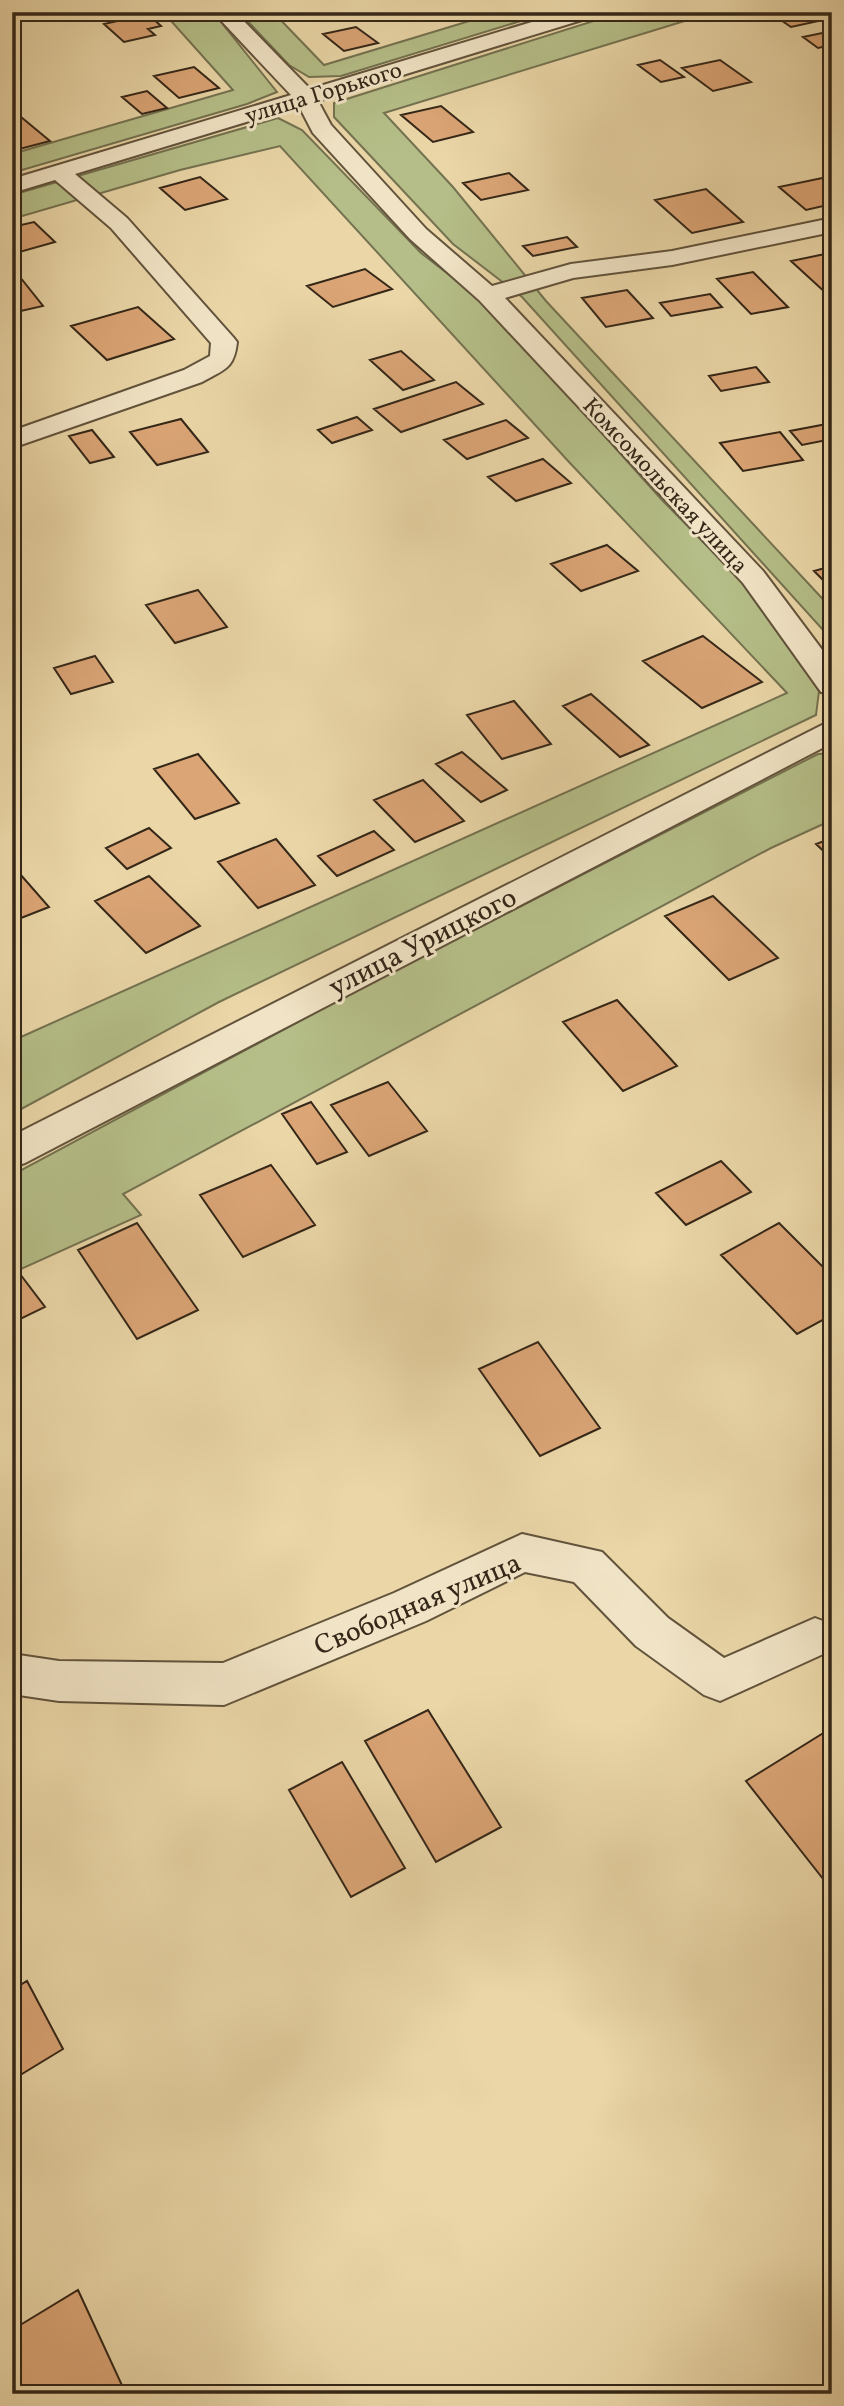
<svg xmlns="http://www.w3.org/2000/svg" width="844" height="2406" viewBox="0 0 844 2406" font-family="Vollkorn,serif">
	<style>
		.green { fill: #b5be88; stroke: #747250; stroke-width: 2 }
		.building { fill: #dba576; stroke: #342718; stroke-width: 2 }
		.lines { fill: none; stroke-linecap: round; stroke-linejoin: round }
		.minor-casing { stroke: #62533c; stroke-width: 4 }
		.minor { fill: #f1e4c6; fill-rule: evenodd }
		.labels { text-anchor: middle; stroke-width: 6; stroke-linejoin: round; paint-order: stroke }
		.far-street-label { font-size: 23px; fill: #342718; stroke: #f1e4c6 }
		.street-label { font-size: 28px; fill: #342718; stroke: #f1e4c6 }
	</style>
	<rect width="100%" height="100%" fill="#ead6a7"/>
	<filter id="stains"><feTurbulence type="fractalNoise" baseFrequency=".00286" numOctaves="4"/><feColorMatrix values="0 0 0 0 .2 0 0 0 0 .09 0 0 0 0 .02 0 0 0 .5 -.17"/></filter>
	<radialGradient id="worn" r=".72"><stop offset=".6" stop-color="#630" stop-opacity="0"/><stop offset="1" stop-color="#630" stop-opacity=".3"/></radialGradient>
	<!-- green -->
	<path class="green" d="M 163,12 L 213,12 L 277,92 L 247,104 L 12,173 L 12,154 L 233,90 Z
		M 239,12 L 273,12 L 324,65 L 499,12 L 550,12 L 341,76 L 309,77 L 289,65 Z
		M 622,12 L 714,12 L 384,113 L 453,187 L 546,301 L 832,609 L 832,640 L 522,297 L 453,244 L 334,117 L 334,103 Z
		M 278,118 L 302,130 L 421,253 L 483,301 L 662,500 L 754,594 L 819,691 L 816,715 L 219,1002 L 12,1114 L 12,1041 L 787,693 L 569,462 L 280,146 L 180,170 L 12,219 L 12,195 Z
		M 832,753 L 832,820 L 771,848 L 123,1194 L 141,1215 L 12,1273 L 12,1175 L 382,977 L 818,754 Z"/>
	<!-- building -->
	<path class="building" d="M 769,12 L 812,12 L 823,20 L 791,27 Z
		M 148,14 L 161,26 L 148,29 L 155,35 L 124,42 L 104,24 Z
		M 356,27 L 378,43 L 344,51 L 323,34 Z
		M 832,31 L 832,45 L 818,48 L 803,37 Z
		M 660,60 L 684,77 L 661,82 L 638,65 Z
		M 720,60 L 751,82 L 713,91 L 682,68 Z
		M 194,67 L 219,88 L 179,98 L 154,76 Z
		M 147,91 L 167,108 L 142,114 L 122,97 Z
		M 441,106 L 473,132 L 433,142 L 401,115 Z
		M 15,112 L 50,141 L 12,151 L 12,113 Z
		M 509,173 L 528,190 L 481,200 L 463,183 Z
		M 832,176 L 832,204 L 806,210 L 779,187 Z
		M 200,177 L 227,199 L 185,210 L 160,188 Z
		M 706,189 L 743,222 L 692,233 L 655,200 Z
		M 34,222 L 55,242 L 16,253 L 12,250 L 12,227 Z
		M 567,237 L 577,247 L 533,256 L 523,246 Z
		M 830,253 L 832,294 L 828,295 L 791,261 Z
		M 12,267 L 43,306 L 12,313 Z
		M 365,269 L 392,289 L 333,307 L 307,286 Z
		M 753,272 L 788,307 L 751,314 L 717,279 Z
		M 627,290 L 653,318 L 606,327 L 582,298 Z
		M 710,294 L 722,307 L 671,316 L 660,303 Z
		M 138,307 L 174,339 L 107,360 L 71,326 Z
		M 401,351 L 434,380 L 403,390 L 370,360 Z
		M 756,367 L 769,382 L 721,391 L 709,376 Z
		M 456,382 L 483,404 L 401,432 L 374,409 Z
		M 357,417 L 372,430 L 332,443 L 318,430 Z
		M 181,419 L 208,452 L 157,465 L 130,432 Z
		M 506,420 L 528,438 L 467,459 L 444,440 Z
		M 832,423 L 832,439 L 802,445 L 790,431 Z
		M 92,430 L 114,457 L 90,463 L 69,436 Z
		M 780,432 L 803,460 L 743,471 L 720,443 Z
		M 543,459 L 571,483 L 516,501 L 488,477 Z
		M 607,545 L 638,571 L 581,591 L 551,564 Z
		M 832,566 L 832,589 L 814,571 Z
		M 198,590 L 227,627 L 175,643 L 146,605 Z
		M 703,636 L 762,682 L 702,708 L 643,661 Z
		M 95,656 L 113,682 L 71,694 L 54,668 Z
		M 591,694 L 649,745 L 620,757 L 563,706 Z
		M 514,701 L 551,744 L 502,759 L 467,715 Z
		M 462,752 L 507,790 L 481,802 L 436,764 Z
		M 198,754 L 239,803 L 195,819 L 154,769 Z
		M 423,780 L 464,821 L 415,842 L 374,800 Z
		M 149,828 L 171,848 L 127,869 L 106,848 Z
		M 374,831 L 394,850 L 337,876 L 318,856 Z
		M 832,838 L 832,859 L 816,844 Z
		M 276,839 L 315,885 L 258,908 L 218,862 Z
		M 20,874 L 49,907 L 21,918 L 12,908 L 12,878 Z
		M 149,876 L 200,926 L 146,953 L 95,901 Z
		M 713,896 L 778,958 L 729,980 L 665,916 Z
		M 617,1000 L 677,1066 L 623,1091 L 563,1022 Z
		M 388,1082 L 427,1131 L 369,1156 L 331,1105 Z
		M 311,1102 L 347,1152 L 317,1164 L 282,1114 Z
		M 721,1161 L 751,1192 L 686,1225 L 656,1193 Z
		M 271,1165 L 315,1225 L 243,1257 L 200,1195 Z
		M 137,1223 L 198,1310 L 137,1339 L 78,1250 Z
		M 779,1223 L 832,1276 L 832,1315 L 797,1334 L 721,1255 Z
		M 20,1274 L 45,1307 L 12,1323 L 12,1278 Z
		M 538,1342 L 600,1428 L 540,1456 L 479,1369 Z
		M 428,1710 L 501,1827 L 436,1862 L 365,1741 Z
		M 825,1732 L 832,1741 L 831,1889 L 746,1781 Z
		M 342,1762 L 405,1868 L 351,1897 L 289,1790 Z
		M 27,1981 L 63,2049 L 12,2080 L 12,1990 Z
		M 78,2290 L 126,2394 L 12,2394 L 12,2330 Z"/>
	<g class="lines">
		<!-- minor casing -->
		<g class="minor-casing">
			<path id="minor" d="M 213,12 L 235,12 L 310,89 L 565,12 L 598,12 L 595,16 L 318,101 L 331,125 L 426,229 L 492,286 L 571,264 L 672,251 L 832,218 L 832,232 L 672,265 L 573,278 L 505,298 L 763,571 L 832,663 L 832,694 L 821,692 L 743,583 L 479,300 L 410,239 L 313,133 L 299,106 L 75,174 L 127,218 L 233,337 L 237,342 C 234,369 225,369 202,382 L 12,448 L 12,431 L 184,370 L 210,356 L 211,343 L 111,228 L 55,180 L 12,193 L 12,179 L 291,95 Z
				M 832,720 L 832,743 L 25,1163 L 12,1167 L 12,1136 Z
				M 522,1534 L 602,1552 L 668,1618 L 724,1658 L 815,1618 L 831,1624 L 832,1650 L 720,1701 L 704,1695 L 636,1646 L 574,1582 L 525,1572 L 426,1621 L 224,1705 L 59,1701 L 12,1694 L 12,1654 L 59,1661 L 223,1663 L 394,1593 Z"/>
		</g>
		<!-- minor -->
		<use href="#minor" class="minor"/>
	</g>
	<g class="labels">
		<!-- far-street labels -->
		<g class="far-street-label">
			<text transform="translate(323 92) rotate(-17)" y="8">улица Горького</text>
			<text transform="translate(666 485) rotate(47)" y="8">Комсомольская улица</text>
		</g>
		<!-- street labels -->
		<g class="street-label">
			<text transform="translate(422 941) rotate(-27)" y="10">улица Урицкого</text>
			<text transform="translate(417 1603) rotate(-23)" y="10">Свободная улица</text>
		</g>
	</g>
	<!-- margin -->
	<rect width="844" height="2406" fill="none" stroke="#ead6a7" stroke-width="42"/>
	<rect x="14" y="14" width="816" height="2378" fill="none" stroke="#342718" stroke-width="3.5"/>
	<rect x="21" y="21" width="802" height="2364" fill="none" stroke="#342718" stroke-width="2"/>
	<rect width="100%" height="100%" filter="url(#stains)"/>
	<rect width="100%" height="100%" fill="url(#worn)"/>
</svg>
